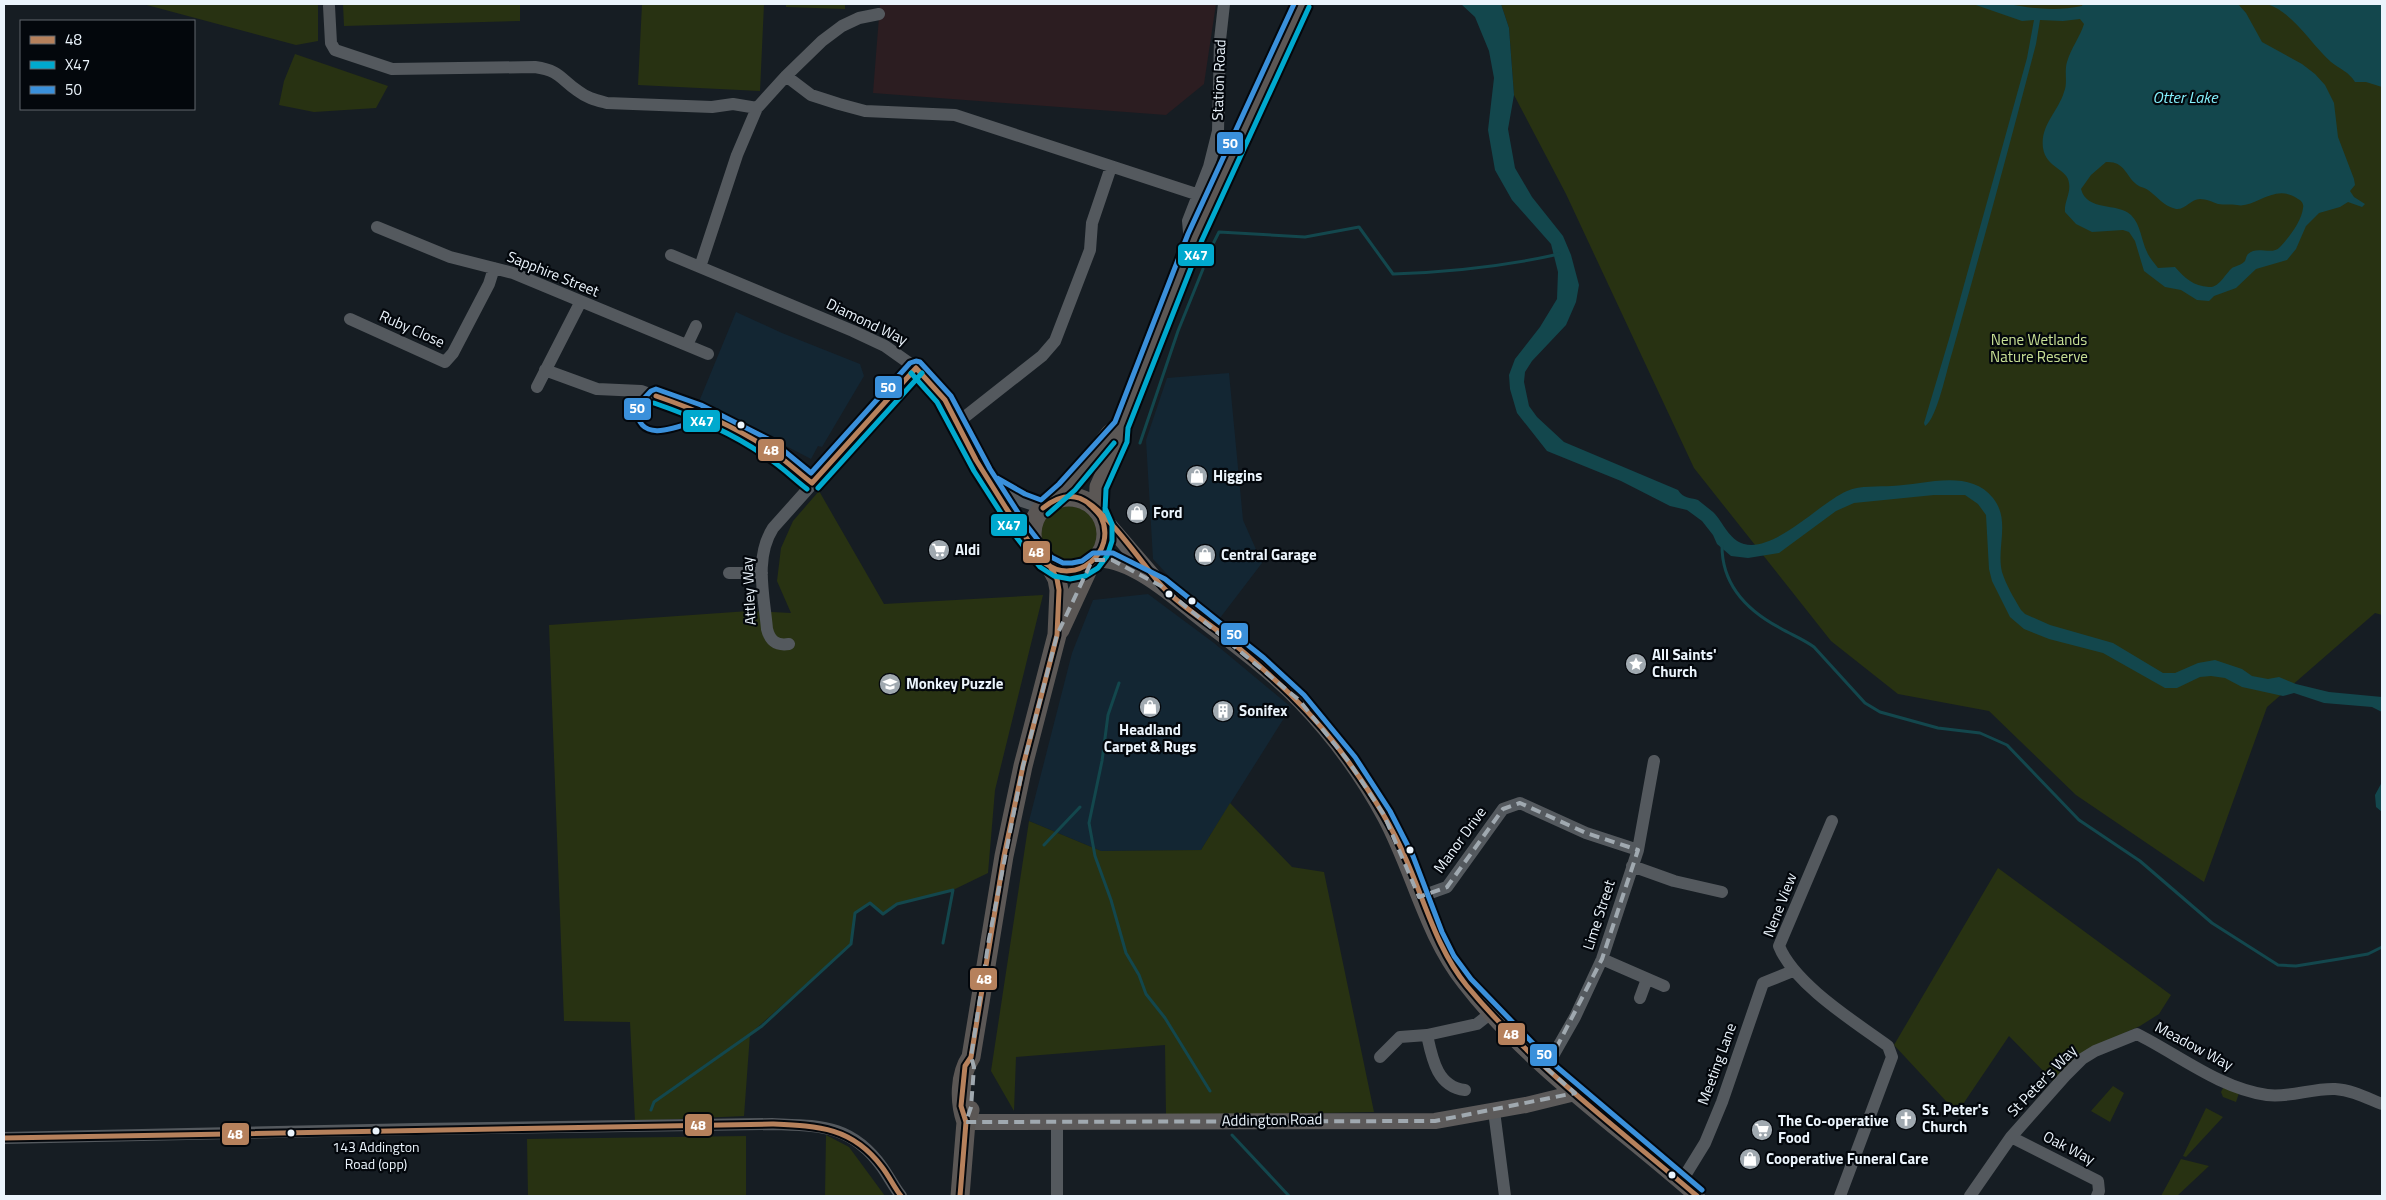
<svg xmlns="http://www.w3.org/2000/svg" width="2386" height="1200" viewBox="0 0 2386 1200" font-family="'Titillium Web',sans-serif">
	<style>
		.commercial { fill: #2c1d21 }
		.built { fill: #132633 }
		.green { fill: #283212 }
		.water { fill: #13474d; fill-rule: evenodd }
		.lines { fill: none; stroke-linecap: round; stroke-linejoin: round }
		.stream { stroke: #13474d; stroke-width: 3 }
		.minor { stroke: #54595e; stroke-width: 12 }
		.major { stroke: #5c5a5a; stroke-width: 16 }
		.highway { stroke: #5b5755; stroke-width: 19 }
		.bus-1-casing { stroke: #03070c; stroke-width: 9 }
		.bus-2-casing { stroke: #03070c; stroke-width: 9 }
		.bus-3-casing { stroke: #03070c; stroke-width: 9 }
		.bus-1 { stroke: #b6815c; stroke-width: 5 }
		.bus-2 { stroke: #00a9ce; stroke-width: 5 }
		.bus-3 { stroke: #3a90db; stroke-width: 5 }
		.marked { fill: none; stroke: #a0a9b0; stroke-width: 4; stroke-dasharray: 10 6; stroke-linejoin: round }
		.bus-dot { fill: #ebf4fc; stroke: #03070c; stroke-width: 2 }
		.labels { text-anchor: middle; stroke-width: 4.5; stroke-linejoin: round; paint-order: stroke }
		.bus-label { font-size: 14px; fill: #ebf4fc; stroke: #03070c }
		.street-label { font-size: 15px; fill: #ebf4fc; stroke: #03070c }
		.park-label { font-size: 15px; fill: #c8e095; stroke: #03070c }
		.poi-label { font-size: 15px; font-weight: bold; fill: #ebf4fc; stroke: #03070c; text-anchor: start }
		.water-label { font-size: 16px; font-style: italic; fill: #85f1fd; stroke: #03070c }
		.line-badge { stroke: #03070c; stroke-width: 2 }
		.badge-label { font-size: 14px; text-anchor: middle; font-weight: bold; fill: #fff }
	</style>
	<rect width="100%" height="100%" fill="#161d23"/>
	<!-- commercial -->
	<path class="commercial" d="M 880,4 L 1216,4 L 1204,84 L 1166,115 L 873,93 Z"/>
	<!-- built -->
	<path class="built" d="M 736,312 L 782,333 L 860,364 L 864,376 L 822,447 L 818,446 L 811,459 L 713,408 L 698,404 Z
		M 1229,373 L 1243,520 L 1262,563 L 1220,618 L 1176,584 L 1153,559 L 1146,440 L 1167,378 Z
		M 1148,594 L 1214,643 L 1291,707 L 1201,850 L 1101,851 L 1029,821 L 1072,653 L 1093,600 Z"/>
	<!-- green -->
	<path class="green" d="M 143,4 L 318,4 L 318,41 L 296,45 Z
		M 343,4 L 520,4 L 520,21 L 344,26 Z
		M 642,4 L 764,4 L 760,91 L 638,85 Z
		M 786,4 L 845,4 L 845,9 L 786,7 Z
		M 1501,4 L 2382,4 L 2382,615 L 2375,613 L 2267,707 L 2204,882 L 2076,795 L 1989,711 L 1898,694 L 1831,641 L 1694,468 L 1566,194 L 1514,95 L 1509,28 Z
		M 295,54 L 388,86 L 376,108 L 314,112 L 279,105 L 284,81 Z
		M 819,491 L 884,604 L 1043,595 L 995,790 L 988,873 L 953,890 L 897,904 L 883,914 L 870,903 L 855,913 L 851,944 L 750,1034 L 744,1116 L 635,1121 L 630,1022 L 564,1021 L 549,625 L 749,611 L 791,613 L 777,581 L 781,548 L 793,521 Z
		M1041 534a28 28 0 1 1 56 0a28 28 0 1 1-56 0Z
		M 1230,803 L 1292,867 L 1324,872 L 1374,1112 L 1166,1116 L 1165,1045 L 1016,1057 L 1014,1111 L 991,1071 L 1029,821 L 1101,851 L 1201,850 Z
		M 1998,868 L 2171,995 L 2159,1014 L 2140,1026 L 2091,1048 L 2054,1082 L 2009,1036 L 1957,1113 L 1894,1045 Z
		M 2113,1086 L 2124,1093 L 2110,1122 L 2091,1111 Z
		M 2223,1088 L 2227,1088 L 2239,1093 L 2236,1102 L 2223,1097 L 2221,1092 Z
		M 2206,1108 L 2223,1117 L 2186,1157 L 2183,1156 Z
		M 826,1135 L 849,1147 L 885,1196 L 825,1196 Z
		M 746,1136 L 746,1196 L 528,1196 L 527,1139 Z
		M 2181,1159 L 2209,1166 L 2177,1196 L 2161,1196 Z"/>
	<!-- water -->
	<path class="water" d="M 1440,4 L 1501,4 L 1509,28 L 1514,95 L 1508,129 L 1515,168 L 1532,197 L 1563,236 L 1571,255 L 1579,285 L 1576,302 L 1566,325 L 1532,361 L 1525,372 L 1524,382 L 1529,406 L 1537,417 L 1564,442 L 1678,490 C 1684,499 1689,497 1698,500 C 1703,504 1708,508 1713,512 C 1724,523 1728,539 1744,544 C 1776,552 1819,503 1847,491 C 1861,485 1878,487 1892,486 C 1924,485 1969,468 1993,498 C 2011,520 1996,548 2002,572 C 2006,585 2014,598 2021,610 L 2025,614 L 2050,625 L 2113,643 L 2163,673 L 2175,673 L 2198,663 L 2215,660 L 2242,669 L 2252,676 L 2268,679 L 2279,677 L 2296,684 L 2329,692 L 2382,697 L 2382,712 L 2372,707 L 2324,703 L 2294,693 L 2283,696 L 2242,687 L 2225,678 L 2211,676 L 2200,677 L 2177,688 L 2165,688 L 2103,653 L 2049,639 L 2024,629 L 2010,617 L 1992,581 L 1989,569 L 1986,515 L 1978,504 L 1965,495 L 1934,495 L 1854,503 L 1836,511 L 1779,553 L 1748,558 L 1731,556 L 1717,544 L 1713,535 L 1702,521 L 1687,510 L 1670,506 L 1621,481 L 1547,451 L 1517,413 L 1510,389 L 1509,375 L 1515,359 L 1540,327 L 1557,299 L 1558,272 L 1551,244 L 1512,200 L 1495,170 L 1488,130 L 1494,78 L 1489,51 L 1475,17 L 1461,4 Z
		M 1973,4 C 1984,4 1998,1 2009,4 C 2032,9 2058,11 2082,6 L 2083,4 L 2238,4 L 2246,13 L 2262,42 L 2302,64 L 2315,74 L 2325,85 L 2334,103 L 2338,137 L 2354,179 L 2355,185 L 2350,191 L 2354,197 L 2365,204 L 2362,207 L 2348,202 L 2340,207 L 2319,213 L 2306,226 L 2296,249 L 2287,260 L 2256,269 L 2236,288 L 2214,296 L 2209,301 L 2197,300 L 2181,290 L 2165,287 L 2144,271 L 2135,241 L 2129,232 L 2123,230 L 2092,232 L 2076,224 L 2065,212 C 2064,202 2071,193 2069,183 C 2068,169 2046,168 2043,148 C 2040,125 2058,112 2064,92 C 2068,83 2064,72 2067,62 C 2071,48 2080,37 2084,24 L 2080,19 L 2063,21 L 2040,20 L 2036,44 C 2009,148 1981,250 1952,353 C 1947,368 1937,419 1925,426 L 1924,423 L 1949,339 L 2027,58 L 2034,20 L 2022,21 ZM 2106,162 C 2124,161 2125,174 2135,183 C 2138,187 2144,187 2148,190 C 2158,197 2163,206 2176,209 C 2185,210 2191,199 2200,199 C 2206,199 2213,202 2218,204 C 2224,205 2231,204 2237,205 C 2255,209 2275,182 2298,199 C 2302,201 2304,204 2303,208 C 2302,220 2289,238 2280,247 C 2272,256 2257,245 2248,254 C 2246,256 2246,259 2245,261 C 2242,265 2235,266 2232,268 C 2225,274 2219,288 2209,287 C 2193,286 2185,278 2175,267 L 2158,268 C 2154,263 2149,257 2147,252 C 2141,240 2141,225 2131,215 C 2117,202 2087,212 2081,189 L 2091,175 Z
		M 2267,4 L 2382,4 L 2382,87 L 2366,82 L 2355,82 C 2349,72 2340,69 2331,62 C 2310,43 2294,13 2267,4 Z
		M 2382,782 L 2382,812 L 2376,807 L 2375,795 Z"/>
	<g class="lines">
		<!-- stream -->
		<path class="stream" d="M 1211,248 L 1219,232 L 1305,237 L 1359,227 L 1393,274 C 1451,272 1502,267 1559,254
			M 1140,443 L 1178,331 L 1203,269
			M 1722,546 C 1722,585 1746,610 1780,628 C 1792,635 1803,639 1814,647 L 1865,703 L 1880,712 L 1938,728 L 1980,733 L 2007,745 L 2079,820 L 2140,861 L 2212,923 L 2278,965 L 2296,966 L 2339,959 L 2368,954 L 2382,947
			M 1119,683 L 1108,715 L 1102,761 L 1089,823 L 1095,856 L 1111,900 L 1126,953 L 1139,975 L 1146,994 L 1165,1018 L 1210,1091
			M 1044,845 L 1080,807
			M 651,1110 L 654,1102 L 762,1026 L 851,944 L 855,913 L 870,903 L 883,914 L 897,904 L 953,890 L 943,943
			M 1232,1135 L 1289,1196"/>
		<!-- minor -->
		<path class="minor" d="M 329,6 L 331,43 L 335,50 L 392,69 L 535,67 C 561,71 559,78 578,91 C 587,98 596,100 607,103 L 712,107 L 733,104 L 757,108
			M 786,76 L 811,95 L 839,104 L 865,111 L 955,115 L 1199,195
			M 377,227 L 450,257 L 513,273 L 708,354
			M 1195,237 L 1189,232 L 1188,221 L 1209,167 L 1218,131 L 1220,40 L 1224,4
			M 671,255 L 853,331 L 885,346 L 916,368 L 945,400 L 976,460 L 1006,508 L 1036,550
			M 700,267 L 737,155 L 757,108 L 786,76 L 822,41 L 842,26 L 859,18 L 879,14
			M 350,319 L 445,362 L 453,353 L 489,284 L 494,268
			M 687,345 L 696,326
			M 545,370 L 597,389 L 641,391 L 698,412 L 768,448 L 812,483
			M 537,387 L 580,303
			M 957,423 L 1042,356 L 1055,341 L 1090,250 L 1092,223 L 1111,167
			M 993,485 L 1022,501 L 1043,508
			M 729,573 L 762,573
			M 789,644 C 776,646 770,641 767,629 C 764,595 754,558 773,528 L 916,368
			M 1832,821 L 1779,946 C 1794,984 1855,1022 1888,1046 L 1892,1057 L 1840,1196
			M 1632,866 L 1674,881 L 1722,892
			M 1419,897 L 1447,887 L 1503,809 L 1520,803 L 1586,833 L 1638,850
			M 1602,959 L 1664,986
			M 1640,998 L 1647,979
			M 1427,1035 C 1432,1058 1437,1087 1465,1090
			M 1380,1057 L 1400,1037 L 1427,1035 L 1477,1024 L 1491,1013
			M 1546,1068 L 1575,1017 L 1602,959 L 1638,850 L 1654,761
			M 1494,1111 L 1505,1196
			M 1057,1122 L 1057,1196
			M 2011,1137 L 2098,1181 L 2099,1191 L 2097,1196
			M 4,1138 L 418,1129 L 772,1124 C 820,1126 851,1124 882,1167 C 889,1177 894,1187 901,1196
			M 1681,1182 L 1705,1143 L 1722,1102 L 1763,983 L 1793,971
			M 1970,1196 L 2011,1137 L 2065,1076 L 2082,1059 L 2095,1051 L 2137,1034 C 2179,1055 2219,1088 2267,1095 C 2291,1098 2312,1088 2335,1089 C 2352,1090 2367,1098 2382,1104"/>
		<!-- major -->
		<path class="major" d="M 1102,517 L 1158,582
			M 1095,560 C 1126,556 1169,592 1192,611 C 1228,640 1267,667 1300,701 C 1332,734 1363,776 1385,817 C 1414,871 1426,934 1465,983 C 1529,1066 1619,1127 1697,1196
			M 966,1122 L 1435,1121 L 1526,1105 L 1575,1093"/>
		<!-- highway -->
		<path class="highway" d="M1032 534a37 37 0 1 1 74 0a37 37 0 1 1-74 0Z
			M 1053,501 L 1084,468 L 1110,434 L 1121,426
			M 1098,511 L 1099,487 L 1120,440 L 1121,426 L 1195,237 L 1302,4
			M 1060,630 L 1090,565
			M 966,1122 C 959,1102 959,1075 971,1057 L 1004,856 L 1023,766 L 1057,635 L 1059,590 L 1057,579 L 1050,566
			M 960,1196 L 966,1122 L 970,1110"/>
		<!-- bus-1 casing -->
		<g class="bus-1-casing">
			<path id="bus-1" d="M 916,368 L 945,400 L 976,460 L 1006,508 L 1038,555 L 1050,566 L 1057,579 L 1059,590 L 1057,635 L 1023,766 L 1004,856 L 971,1057 L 965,1066 L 961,1106 L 966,1122 L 960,1196
				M 656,396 C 697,410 736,427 772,451 C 786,461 799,473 812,483
				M 812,483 L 916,368
				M 1043,508 C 1052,501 1063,495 1075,497 C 1101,501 1142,564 1160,584 C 1178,604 1201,618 1222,634 C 1269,673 1315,713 1350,764 C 1371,793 1391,824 1405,857 C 1425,901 1436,948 1467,986 C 1533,1066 1619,1129 1697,1196
				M 1033,547 C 1036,552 1040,559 1045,563 C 1075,587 1118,552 1101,517 C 1098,512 1092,507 1088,503
				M 4,1138 L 772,1124 C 818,1126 852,1127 882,1167 C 889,1176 894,1187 901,1196"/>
		</g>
		<!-- bus-2 casing -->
		<g class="bus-2-casing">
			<path id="bus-2" d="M 911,373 L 937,402 L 974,471 L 1017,538 L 1040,567 L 1054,576 L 1070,579 L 1085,576 L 1098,568 L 1107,556 L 1112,541 L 1112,524 L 1105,508
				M 654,403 C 694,417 733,433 768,458 C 782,467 794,479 807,489
				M 818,488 L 922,373
				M 1105,511 L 1106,489 L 1127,442 L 1128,428 L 1202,240 L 1309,7
				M 1048,514 L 1075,490 L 1114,443"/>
		</g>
		<!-- bus-3 casing -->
		<g class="bus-3-casing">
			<path id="bus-3" d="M 701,405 L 772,441 L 811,473 L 910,363 L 916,361 L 920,362 L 951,396 L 990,469 L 1024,522 L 1051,557 L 1063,563 L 1072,563 L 1082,561 L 1093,553 L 1113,553 L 1165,579 L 1264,658 L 1304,695 L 1355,757 L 1390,811 L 1413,856 L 1442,932 L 1454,956 L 1471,979 L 1551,1062 L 1702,1190
				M 698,420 C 676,428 636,445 637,406 L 651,391 L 656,389 L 701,405
				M 997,478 L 1025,494 L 1041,500 L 1059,484 L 1115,422 L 1188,234 L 1294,4"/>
		</g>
		<!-- bus-1 -->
		<use href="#bus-1" class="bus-1"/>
		<!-- bus-2 -->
		<use href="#bus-2" class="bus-2"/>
		<!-- bus-3 -->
		<use href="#bus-3" class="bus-3"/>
	</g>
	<!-- marked area -->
	<path class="marked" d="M 1095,560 L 1112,560 L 1161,586 L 1299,700 L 1349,762 L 1384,815 L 1419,897 L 1447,887 L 1503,809 L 1520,803 L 1586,833 L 1638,850 L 1602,959 L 1546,1068 L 1575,1093 L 1435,1121 L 966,1122 L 971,1107 L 974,1067 L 971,1057 L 989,939 L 1023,766 L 1057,635 L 1090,565 Z"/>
	<!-- icons -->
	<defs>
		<g id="shop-disc" transform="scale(1.125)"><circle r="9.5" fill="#a0a9b0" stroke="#03070c"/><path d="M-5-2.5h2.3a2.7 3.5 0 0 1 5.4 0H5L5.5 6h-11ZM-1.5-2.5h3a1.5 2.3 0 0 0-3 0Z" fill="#fff"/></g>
		<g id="supermarket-disc" transform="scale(1.125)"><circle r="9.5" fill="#a0a9b0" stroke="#03070c"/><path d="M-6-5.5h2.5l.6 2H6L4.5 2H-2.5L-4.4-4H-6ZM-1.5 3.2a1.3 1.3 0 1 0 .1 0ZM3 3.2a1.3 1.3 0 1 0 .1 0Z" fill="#fff"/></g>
		<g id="sight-disc" transform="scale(1.125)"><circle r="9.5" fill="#a0a9b0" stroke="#03070c"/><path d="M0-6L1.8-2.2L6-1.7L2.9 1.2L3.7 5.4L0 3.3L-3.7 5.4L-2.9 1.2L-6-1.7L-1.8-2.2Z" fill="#fff"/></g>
		<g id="school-disc" transform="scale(1.125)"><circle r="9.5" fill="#a0a9b0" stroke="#03070c"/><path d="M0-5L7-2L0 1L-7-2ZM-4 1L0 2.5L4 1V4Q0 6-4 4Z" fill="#fff"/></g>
		<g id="building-disc" transform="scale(1.125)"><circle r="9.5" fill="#a0a9b0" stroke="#03070c"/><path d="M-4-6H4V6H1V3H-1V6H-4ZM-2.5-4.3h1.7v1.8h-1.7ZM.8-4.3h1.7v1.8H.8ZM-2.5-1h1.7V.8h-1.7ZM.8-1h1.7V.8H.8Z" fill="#fff"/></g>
		<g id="church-disc" transform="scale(1.125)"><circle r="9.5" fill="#a0a9b0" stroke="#03070c"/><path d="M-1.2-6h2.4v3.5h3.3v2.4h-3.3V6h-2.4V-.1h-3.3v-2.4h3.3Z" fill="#fff"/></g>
	</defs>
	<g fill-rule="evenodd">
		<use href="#shop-disc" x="1197" y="476"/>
		<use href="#shop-disc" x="1137" y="513"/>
		<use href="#supermarket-disc" x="939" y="550"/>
		<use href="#shop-disc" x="1205" y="555"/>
		<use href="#sight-disc" x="1636" y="664"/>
		<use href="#school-disc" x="890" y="684"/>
		<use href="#shop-disc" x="1150" y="707"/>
		<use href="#building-disc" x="1223" y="711"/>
		<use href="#church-disc" x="1906" y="1119"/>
		<use href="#supermarket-disc" x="1762" y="1130"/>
		<use href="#shop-disc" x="1750" y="1159"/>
	</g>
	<!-- markers -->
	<g class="bus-dot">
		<circle cx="741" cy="425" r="4.5"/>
		<circle cx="1169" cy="594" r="4.5"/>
		<circle cx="1192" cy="601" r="4.5"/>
		<circle cx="1410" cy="850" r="4.5"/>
		<circle cx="376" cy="1131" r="4.5"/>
		<circle cx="291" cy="1133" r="4.5"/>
		<circle cx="1672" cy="1175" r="4.5"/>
	</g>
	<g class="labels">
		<!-- bus labels -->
		<g class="bus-label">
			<text x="376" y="1152">143 Addington<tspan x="376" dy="17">Road (opp)</tspan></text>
		</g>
		<!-- street labels -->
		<g class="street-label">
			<text transform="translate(1219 80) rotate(-88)" y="5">Station Road</text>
			<text transform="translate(553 274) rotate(22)" y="5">Sapphire Street</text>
			<text transform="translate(867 322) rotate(26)" y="5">Diamond Way</text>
			<text transform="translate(412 329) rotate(24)" y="5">Ruby Close</text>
			<text transform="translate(749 591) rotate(-93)" y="5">Attley Way</text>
			<text transform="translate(1460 840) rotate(-54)" y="5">Manor Drive</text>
			<text transform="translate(1780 905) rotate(-69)" y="5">Nene View</text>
			<text transform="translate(1599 915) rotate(-72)" y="5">Lime Street</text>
			<text transform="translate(2194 1046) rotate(28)" y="5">Meadow Way</text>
			<text transform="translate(1717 1064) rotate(-70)" y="5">Meeting Lane</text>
			<text transform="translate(2042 1081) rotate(-46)" y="5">St Peter's Way</text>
			<text transform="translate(1272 1120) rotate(-1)" y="5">Addington Road</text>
			<text transform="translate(2069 1148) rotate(27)" y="5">Oak Way</text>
		</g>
		<!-- park labels -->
		<g class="park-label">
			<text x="2039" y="345">Nene Wetlands<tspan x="2039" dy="17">Nature Reserve</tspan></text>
		</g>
		<!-- poi labels -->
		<g class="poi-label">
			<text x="1213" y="481">Higgins</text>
			<text x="1153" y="518">Ford</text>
			<text x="955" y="555">Aldi</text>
			<text x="1221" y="560">Central Garage</text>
			<text x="1652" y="660">All Saints'<tspan x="1652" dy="17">Church</tspan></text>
			<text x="906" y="689">Monkey Puzzle</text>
			<text x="1239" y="716">Sonifex</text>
			<text x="1150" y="735" text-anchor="middle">Headland<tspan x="1150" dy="17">Carpet &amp; Rugs</tspan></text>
			<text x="1922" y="1115">St. Peter's<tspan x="1922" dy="17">Church</tspan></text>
			<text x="1778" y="1126">The Co-operative<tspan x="1778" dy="17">Food</tspan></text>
			<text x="1766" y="1164">Cooperative Funeral Care</text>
		</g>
		<!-- water labels -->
		<g class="water-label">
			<text x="2185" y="103">Otter Lake</text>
		</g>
	</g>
	<g class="line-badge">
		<rect x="1216" y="131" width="28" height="24" rx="5" fill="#3a90db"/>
		<rect x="1177" y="243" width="38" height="24" rx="5" fill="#00a9ce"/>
		<rect x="874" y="375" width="29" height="24" rx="5" fill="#3a90db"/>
		<rect x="623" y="397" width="29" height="24" rx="5" fill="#3a90db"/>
		<rect x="682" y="409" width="39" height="24" rx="5" fill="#00a9ce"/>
		<rect x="757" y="438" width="28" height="24" rx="5" fill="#b6815c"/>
		<rect x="990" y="513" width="38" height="24" rx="5" fill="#00a9ce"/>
		<rect x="1022" y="540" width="29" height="24" rx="5" fill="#b6815c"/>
		<rect x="1220" y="622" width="29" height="24" rx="5" fill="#3a90db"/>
		<rect x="969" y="967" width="29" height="24" rx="5" fill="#b6815c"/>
		<rect x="1497" y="1022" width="29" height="24" rx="5" fill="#b6815c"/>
		<rect x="1529" y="1043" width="29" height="24" rx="5" fill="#3a90db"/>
		<rect x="684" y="1113" width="29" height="24" rx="5" fill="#b6815c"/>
		<rect x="221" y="1122" width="29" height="24" rx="5" fill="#b6815c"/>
	</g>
	<g class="badge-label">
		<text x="1230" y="148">50</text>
		<text x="1196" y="260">X47</text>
		<text x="888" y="392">50</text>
		<text x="637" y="413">50</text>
		<text x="702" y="426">X47</text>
		<text x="771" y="455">48</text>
		<text x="1009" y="530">X47</text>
		<text x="1036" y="557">48</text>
		<text x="1234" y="639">50</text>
		<text x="984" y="984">48</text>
		<text x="1511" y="1039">48</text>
		<text x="1544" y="1059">50</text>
		<text x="698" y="1130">48</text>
		<text x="235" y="1139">48</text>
	</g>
	<!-- border -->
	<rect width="2386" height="1200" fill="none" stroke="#ebf4fc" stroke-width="10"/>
	<!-- legend -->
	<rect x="20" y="20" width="175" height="90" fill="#03070c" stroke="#60666c"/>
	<rect x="30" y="36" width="25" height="8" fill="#b6815c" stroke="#60666c"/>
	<text x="65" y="45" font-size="15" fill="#ebf4fc">48</text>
	<rect x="30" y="61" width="25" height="8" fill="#00a9ce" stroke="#60666c"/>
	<text x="65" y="70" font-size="15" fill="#ebf4fc">X47</text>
	<rect x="30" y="86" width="25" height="8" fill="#3a90db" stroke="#60666c"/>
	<text x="65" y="95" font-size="15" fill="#ebf4fc">50</text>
</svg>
